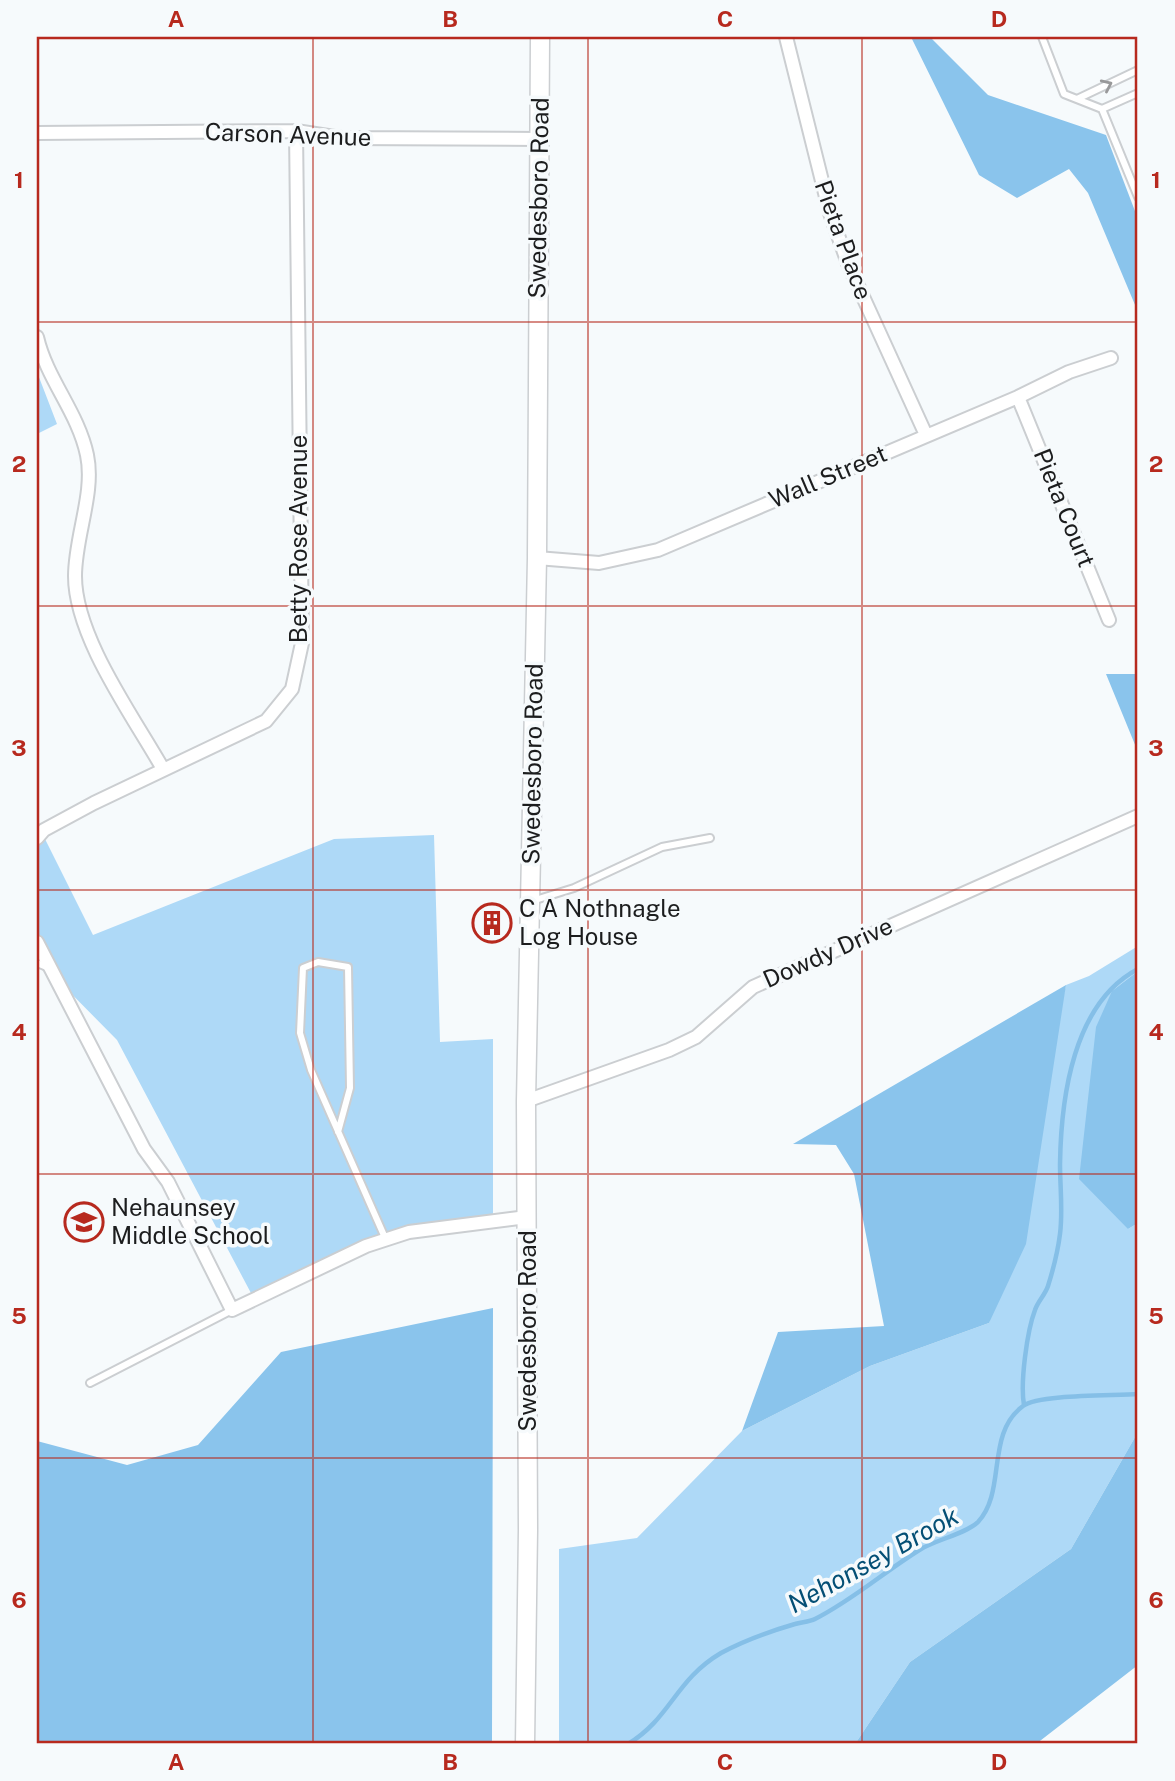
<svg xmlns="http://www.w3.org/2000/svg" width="1175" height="1781" viewBox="0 0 1175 1781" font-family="'Public Sans',sans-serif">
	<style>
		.green { fill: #aed9f7 }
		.forest { fill: #8ac4ec }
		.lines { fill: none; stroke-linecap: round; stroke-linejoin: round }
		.stream { stroke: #85bfe7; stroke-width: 4.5 }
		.lane-casing { stroke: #cbced1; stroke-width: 10 }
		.street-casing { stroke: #cbced1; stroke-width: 16 }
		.secondary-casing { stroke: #cbced1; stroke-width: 21 }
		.lane { stroke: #fff; stroke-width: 6 }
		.street { stroke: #fff; stroke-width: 12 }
		.secondary { stroke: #fff; stroke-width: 18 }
		.oneway { stroke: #99999a }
		.grid { fill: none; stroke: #b7291e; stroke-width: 2; stroke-opacity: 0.55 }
		.labels { text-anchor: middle; stroke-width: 7; stroke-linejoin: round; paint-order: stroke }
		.street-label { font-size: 24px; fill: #1c1d1e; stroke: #f6fafc }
		.poi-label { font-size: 24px; fill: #1c1d1e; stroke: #f6fafc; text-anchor: start }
		.water-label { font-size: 26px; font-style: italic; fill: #044f75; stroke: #f6fafc }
		.neatline { fill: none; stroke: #b7291e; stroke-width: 2.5 }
		.grid-label { font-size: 23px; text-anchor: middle; font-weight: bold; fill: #b7291e }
	</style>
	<rect width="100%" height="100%" fill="#f6fafc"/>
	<!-- green -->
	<path class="green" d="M 37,372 L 57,424 L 37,434 Z
		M 37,823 L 93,935 L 334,839 L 434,835 L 440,1042 L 493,1039 L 493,1218 L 388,1234 L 252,1295 L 117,1040 L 42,964 L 37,966 Z
		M 1138,946 L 1138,971 L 1112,991 L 1128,1229 L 1138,1223 L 1138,1432 L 1071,1549 L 910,1662 L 855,1744 L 559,1744 L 559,1549 L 637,1538 L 742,1431 L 870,1366 L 989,1323 L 1066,985 L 1089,976 Z"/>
	<!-- forest -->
	<path class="forest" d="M 911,37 L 930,37 L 988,95 L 1106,135 L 1138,219 L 1138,312 L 1088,193 L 1069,169 L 1017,198 L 979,175 Z
		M 1106,674 L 1138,674 L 1138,752 Z
		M 1138,971 L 1138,1223 L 1128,1229 L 1079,1179 L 1096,1027 L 1112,991 Z
		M 1066,985 L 1026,1244 L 989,1323 L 870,1366 L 742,1431 L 778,1332 L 884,1326 L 854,1174 L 836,1145 L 793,1144 Z
		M 493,1308 L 492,1744 L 37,1744 L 37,1441 L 127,1465 L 198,1445 L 281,1352 Z
		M 1138,1432 L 1138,1665 L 1036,1744 L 855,1744 L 910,1662 L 1071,1549 Z"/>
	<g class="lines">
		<!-- stream -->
		<path class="stream" d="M 1024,1405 C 1020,1383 1027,1331 1035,1310 C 1038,1301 1045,1295 1048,1286 C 1053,1270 1058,1250 1060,1234 C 1063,1211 1060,1187 1060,1164 C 1061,1098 1073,1003 1138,969
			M 628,1744 C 671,1718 675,1680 721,1653 C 743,1641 771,1631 795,1624 C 801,1622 809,1622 815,1619 C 853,1600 885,1571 921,1549 C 936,1540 967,1533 978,1522 C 1007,1491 985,1434 1023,1406 C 1039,1394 1115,1396 1138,1394"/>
		<!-- lane casing -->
		<g class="lane-casing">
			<path id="lane" d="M 1042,37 L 1064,94 L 1102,109 L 1138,93
				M 1077,99 L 1138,70
				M 1102,109 L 1138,197
				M 532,901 L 574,888 L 662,847 L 710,838
				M 37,963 L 49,968
				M 338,1132 L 350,1088 L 348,967 L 318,962 L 303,968 L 300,1033 L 311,1070 L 386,1240
				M 90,1383 L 232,1310"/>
		</g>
		<!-- street casing -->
		<g class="street-casing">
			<path id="street" d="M 786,37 L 830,213 L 849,266 L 926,435
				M 37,133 L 296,131 L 341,138 L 539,139
				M 37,337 C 47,380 78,412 87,455 C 95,493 75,536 75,576 C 75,637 133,716 163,769
				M 1018,397 L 1109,620
				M 537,558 L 599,563 L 658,550 L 1018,397 L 1069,372 L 1111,358
				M 37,838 L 44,830 L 94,803 L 266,721 L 292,689 L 302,643 L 296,131
				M 37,942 L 144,1149 L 168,1182 L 232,1310 L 366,1246 L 409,1232 L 527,1217
				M 526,1101 L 669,1050 L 696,1037 L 753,987 L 1138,816"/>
		</g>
		<!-- secondary casing -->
		<g class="secondary-casing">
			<path id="secondary" d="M 525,1744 L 528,1530 L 526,1101 L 537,558 L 540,37"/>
		</g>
		<!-- lane -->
		<use href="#lane" class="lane"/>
		<!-- street -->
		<use href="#street" class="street"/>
		<!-- secondary -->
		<use href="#secondary" class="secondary"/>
	</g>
	<!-- one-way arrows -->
	<defs><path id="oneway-chevron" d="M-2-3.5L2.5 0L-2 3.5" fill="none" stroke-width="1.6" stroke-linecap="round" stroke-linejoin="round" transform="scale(1.75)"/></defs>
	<use class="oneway" href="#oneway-chevron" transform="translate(1107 85) rotate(-25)"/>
	<!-- grid -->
	<path class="grid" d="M 313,37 L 313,1744M 588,37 L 588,1744M 862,37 L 862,1744M 37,322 L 1138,322M 37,606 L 1138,606M 37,890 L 1138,890M 37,1174 L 1138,1174M 37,1458 L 1138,1458"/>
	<!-- icons -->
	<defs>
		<g id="building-ring" transform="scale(2.0125)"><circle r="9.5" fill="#f6fafc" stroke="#b7291e" stroke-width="1.5"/><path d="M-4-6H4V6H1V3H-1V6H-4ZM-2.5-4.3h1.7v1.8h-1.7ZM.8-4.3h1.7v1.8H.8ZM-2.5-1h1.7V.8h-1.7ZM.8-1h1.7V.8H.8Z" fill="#b7291e"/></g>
		<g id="school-ring" transform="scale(2.0125)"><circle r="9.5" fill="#f6fafc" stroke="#b7291e" stroke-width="1.5"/><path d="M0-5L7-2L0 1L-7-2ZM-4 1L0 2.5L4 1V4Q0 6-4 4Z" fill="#b7291e"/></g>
	</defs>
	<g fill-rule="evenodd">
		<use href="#building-ring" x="492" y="923"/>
		<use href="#school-ring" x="84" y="1222"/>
	</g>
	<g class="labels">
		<!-- street labels -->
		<g class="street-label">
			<text transform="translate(288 135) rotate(2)" y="8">Carson Avenue</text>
			<text transform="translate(539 198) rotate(-89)" y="8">Swedesboro Road</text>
			<text transform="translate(843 240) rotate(70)" y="8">Pieta Place</text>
			<text transform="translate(828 477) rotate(-23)" y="8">Wall Street</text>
			<text transform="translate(1064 508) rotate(68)" y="8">Pieta Court</text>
			<text transform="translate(299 539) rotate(-90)" y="8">Betty Rose Avenue</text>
			<text transform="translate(533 764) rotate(-89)" y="8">Swedesboro Road</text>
			<text transform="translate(828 953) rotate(-24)" y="8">Dowdy Drive</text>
			<text transform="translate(528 1331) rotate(-90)" y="8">Swedesboro Road</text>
		</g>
		<!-- poi labels -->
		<g class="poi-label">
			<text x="519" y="917">C A Nothnagle<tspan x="519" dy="28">Log House</tspan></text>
			<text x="111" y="1216">Nehaunsey<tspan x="111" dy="28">Middle School</tspan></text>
		</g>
		<!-- water labels -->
		<g class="water-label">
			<text transform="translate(873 1560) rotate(-29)" y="9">Nehonsey Brook</text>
		</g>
	</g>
	<!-- border -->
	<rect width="1175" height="1781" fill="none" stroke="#f6fafc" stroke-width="77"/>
	<rect x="38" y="38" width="1098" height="1704" class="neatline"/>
	<g class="grid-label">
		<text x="176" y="27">A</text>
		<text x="450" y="27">B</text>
		<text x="725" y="27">C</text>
		<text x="999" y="27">D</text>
		<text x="19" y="188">1</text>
		<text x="1156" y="188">1</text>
		<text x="19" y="472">2</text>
		<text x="1156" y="472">2</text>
		<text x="19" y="756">3</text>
		<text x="1156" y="756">3</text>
		<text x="19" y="1040">4</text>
		<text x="1156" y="1040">4</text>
		<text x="19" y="1324">5</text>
		<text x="1156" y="1324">5</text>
		<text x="19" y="1608">6</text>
		<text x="1156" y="1608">6</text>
		<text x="176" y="1770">A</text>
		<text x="450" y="1770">B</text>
		<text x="725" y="1770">C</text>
		<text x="999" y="1770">D</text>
	</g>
</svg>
